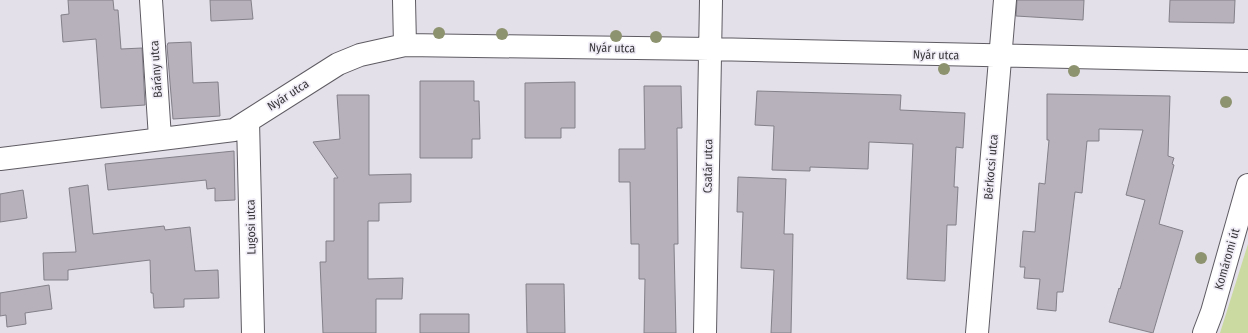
<svg xmlns="http://www.w3.org/2000/svg" width="1248" height="333" viewBox="0 0 1248 333" font-family="'Fira Sans Condensed',sans-serif">
	<style>
		.green { fill: #cbdaa0 }
		.building { fill: #b6b1bb; stroke: #848089 }
		.lines { fill: none; stroke-linecap: round; stroke-linejoin: round }
		.minor-casing { stroke: #5f5b63; stroke-width: 24 }
		.minor { stroke: #fff; stroke-width: 22 }
		.tree { fill: #8e936f }
		.labels { text-anchor: middle; stroke-width: 3.5; stroke-linejoin: round; paint-order: stroke }
		.street-label { font-size: 12px; fill: #39373b; stroke: #f1edf7 }
	</style>
	<rect width="100%" height="100%" fill="#e4e0e9"/>
	<!-- green -->
	<path class="green" d="M 1248,244 L 1248,333 L 1220,333 Z"/>
	<!-- building -->
	<path class="building" d="M 68,0 L 113,0 L 114,10 L 118,10 L 121,49 L 142,48 L 145,105 L 101,108 L 96,39 L 63,42 L 61,15 L 69,14 Z
		M 210,0 L 251,0 L 253,19 L 211,21 Z
		M 1017,0 L 1084,0 L 1083,20 L 1016,16 Z
		M 1170,0 L 1235,0 L 1234,23 L 1169,22 Z
		M 191,42 L 193,83 L 218,82 L 220,116 L 173,119 L 167,46 L 168,43 Z
		M 420,81 L 474,81 L 474,101 L 479,101 L 480,139 L 472,139 L 472,158 L 420,158 Z
		M 575,82 L 575,128 L 561,128 L 561,138 L 525,138 L 525,83 Z
		M 644,86 L 681,86 L 682,128 L 677,128 L 678,244 L 674,244 L 676,333 L 644,333 L 645,279 L 639,279 L 639,244 L 631,244 L 630,182 L 619,182 L 619,149 L 645,149 Z
		M 757,91 L 901,95 L 900,110 L 965,113 L 963,148 L 956,147 L 954,187 L 958,187 L 956,225 L 947,225 L 945,281 L 907,279 L 913,144 L 869,142 L 868,169 L 810,167 L 810,171 L 772,170 L 774,126 L 755,125 Z
		M 1047,94 L 1170,96 L 1168,156 L 1174,158 L 1172,164 L 1174,165 L 1159,224 L 1183,231 L 1153,333 L 1109,322 L 1119,288 L 1120,289 L 1145,200 L 1126,195 L 1143,130 L 1099,129 L 1099,141 L 1087,141 L 1082,193 L 1075,192 L 1063,292 L 1057,292 L 1056,311 L 1037,309 L 1040,279 L 1024,278 L 1025,267 L 1020,267 L 1023,231 L 1035,232 L 1039,183 L 1045,184 L 1049,140 L 1047,140 Z
		M 337,95 L 369,95 L 369,175 L 411,174 L 411,202 L 379,203 L 379,221 L 368,221 L 368,279 L 403,278 L 402,299 L 376,299 L 376,333 L 323,333 L 320,262 L 326,262 L 326,241 L 334,241 L 334,178 L 338,178 L 313,142 L 340,139 Z
		M 234,151 L 235,200 L 215,201 L 215,188 L 207,189 L 206,180 L 108,190 L 105,164 Z
		M 738,177 L 786,179 L 784,234 L 793,234 L 791,333 L 771,333 L 774,270 L 741,268 L 743,212 L 737,212 Z
		M 88,185 L 93,234 L 164,226 L 165,230 L 190,227 L 195,271 L 218,270 L 219,298 L 184,299 L 184,307 L 154,308 L 153,293 L 151,293 L 150,260 L 68,270 L 68,280 L 44,280 L 43,253 L 76,252 L 69,188 Z
		M 23,190 L 27,218 L 0,222 L 0,194 Z
		M 526,284 L 564,284 L 565,333 L 527,333 Z
		M 49,285 L 52,309 L 25,313 L 26,324 L 7,327 L 6,315 L 0,316 L 0,293 Z
		M 420,314 L 469,314 L 469,333 L 420,333 Z"/>
	<g class="lines">
		<!-- minor casing -->
		<g class="minor-casing">
			<path id="minor" d="M 151,0 L 160,138
				M 404,0 L 405,45
				M 248,121 L 253,333
				M 0,159 L 234,130 L 338,64 L 360,55 L 405,45 L 710,49 L 1248,61
				M 705,333 L 711,0
				M 977,333 L 1005,0
				M 1204,333 L 1212,312 L 1248,185"/>
		</g>
		<!-- minor -->
		<use href="#minor" class="minor"/>
	</g>
	<!-- trees -->
	<g class="tree">
		<circle cx="439" cy="33" r="6"/>
		<circle cx="502" cy="34" r="6"/>
		<circle cx="616" cy="36" r="6"/>
		<circle cx="656" cy="37" r="6"/>
		<circle cx="944" cy="69" r="6"/>
		<circle cx="1074" cy="71" r="6"/>
		<circle cx="1226" cy="102" r="6"/>
		<circle cx="1201" cy="258" r="6"/>
	</g>
	<g class="labels">
		<!-- street labels -->
		<g class="street-label">
			<text transform="translate(612 48) rotate(1)" y="4">Nyár utca</text>
			<text transform="translate(936 55) rotate(1)" y="4">Nyár utca</text>
			<text transform="translate(156 69) rotate(-94)" y="4">Bárány utca</text>
			<text transform="translate(288 95) rotate(-33)" y="4">Nyár utca</text>
			<text transform="translate(708 166) rotate(-89)" y="4">Csatár utca</text>
			<text transform="translate(991 167) rotate(-85)" y="4">Bérkocsi utca</text>
			<text transform="translate(251 227) rotate(-91)" y="4">Lugosi utca</text>
			<text transform="translate(1227 259) rotate(-74)" y="4">Komáromi út</text>
		</g>
	</g>
</svg>
